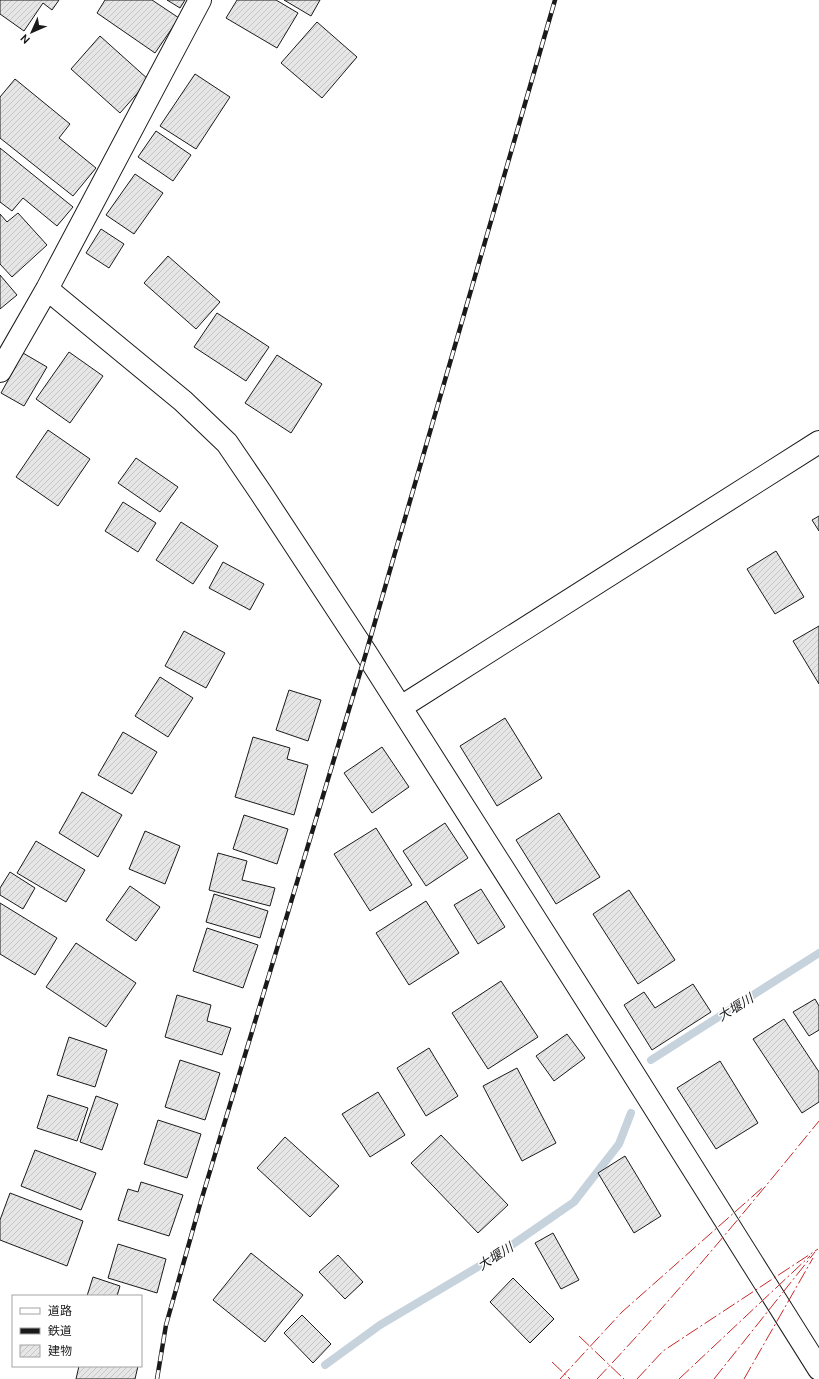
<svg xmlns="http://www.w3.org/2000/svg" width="819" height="1379" viewBox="0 0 819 1379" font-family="Ubuntu,'Noto Sans JP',sans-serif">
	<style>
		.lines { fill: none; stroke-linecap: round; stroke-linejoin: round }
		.stream { stroke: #c6d2dc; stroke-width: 8 }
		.building { fill: url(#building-hatch); stroke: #1a1a1a }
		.minor-casing { stroke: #1a1a1a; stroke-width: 24 }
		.minor { stroke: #fff; stroke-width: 22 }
		.rail-casing { stroke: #1a1a1a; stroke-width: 4.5 }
		.rail { stroke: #fff; stroke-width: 3; stroke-dasharray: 9; stroke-linecap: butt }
		.power { stroke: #c62828; stroke-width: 1; stroke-dasharray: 14 3 2 3; stroke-linecap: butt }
		.labels { text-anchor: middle; stroke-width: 3; stroke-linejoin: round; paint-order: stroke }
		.water-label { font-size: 13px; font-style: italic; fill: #1a1a1a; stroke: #fff }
	</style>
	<defs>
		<pattern id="building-hatch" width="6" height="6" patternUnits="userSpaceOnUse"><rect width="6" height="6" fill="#e6e6e6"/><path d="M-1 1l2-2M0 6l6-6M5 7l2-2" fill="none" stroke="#c5c5c5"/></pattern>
	</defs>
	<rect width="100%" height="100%" fill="#fff"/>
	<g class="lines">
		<!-- stream -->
		<path class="stream" d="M 651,1060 L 819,953
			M 325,1365 L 380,1325 L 493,1258 L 574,1202 L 619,1144 L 631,1113"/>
	</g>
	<!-- building -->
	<path class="building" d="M 0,0 L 59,0 L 52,10 L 43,3 L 24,31 L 0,14 Z
		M 105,0 L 152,0 L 179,18 L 155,53 L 97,13 Z
		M 167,0 L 185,0 L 180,8 Z
		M 237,0 L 276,0 L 298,13 L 277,48 L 226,18 Z
		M 284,0 L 320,0 L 311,16 Z
		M 317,22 L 357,57 L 322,98 L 281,63 Z
		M 100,36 L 149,80 L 120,113 L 71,69 Z
		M 195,74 L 230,97 L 196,149 L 160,126 Z
		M 15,79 L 70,124 L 59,138 L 96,168 L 73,196 L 0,138 L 0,97 Z
		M 156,131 L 191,155 L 173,181 L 138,157 Z
		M 0,148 L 73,207 L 57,226 L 23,198 L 12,211 L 0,202 Z
		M 135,174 L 163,193 L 134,234 L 106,215 Z
		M 18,213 L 47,245 L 12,277 L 0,264 L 0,214 L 7,222 Z
		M 101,229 L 124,244 L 109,268 L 86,253 Z
		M 168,256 L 220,302 L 196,329 L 144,283 Z
		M 0,275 L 17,295 L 0,309 Z
		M 217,313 L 269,347 L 246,381 L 194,347 Z
		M 69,352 L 103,376 L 70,423 L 36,399 Z
		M 23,353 L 47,367 L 24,406 L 1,393 Z
		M 277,355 L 322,384 L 291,433 L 245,403 Z
		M 48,430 L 90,459 L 58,506 L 16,477 Z
		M 136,458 L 178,487 L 160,512 L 118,483 Z
		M 123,502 L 156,523 L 138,552 L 105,531 Z
		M 819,516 L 819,531 L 812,520 Z
		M 181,522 L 218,546 L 193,584 L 156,560 Z
		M 776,551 L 804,597 L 775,614 L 747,569 Z
		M 223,562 L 264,584 L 250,610 L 209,588 Z
		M 819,626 L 819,684 L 793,641 Z
		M 184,631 L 225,653 L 206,688 L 165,666 Z
		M 160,677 L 193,698 L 168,737 L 135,716 Z
		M 289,690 L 321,700 L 308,741 L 276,730 Z
		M 505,718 L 542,778 L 497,806 L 460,746 Z
		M 123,732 L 157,752 L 132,794 L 98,775 Z
		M 253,737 L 290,748 L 287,759 L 308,765 L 294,815 L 235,797 Z
		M 382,747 L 409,787 L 372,813 L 344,773 Z
		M 82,792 L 122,815 L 98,857 L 59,833 Z
		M 559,813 L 600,877 L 556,904 L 516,840 Z
		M 244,815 L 288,829 L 277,864 L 233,849 Z
		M 445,823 L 468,858 L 426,886 L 403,851 Z
		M 376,828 L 412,885 L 370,911 L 334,854 Z
		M 145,831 L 180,846 L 165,884 L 129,869 Z
		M 36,841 L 85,870 L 66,902 L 17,873 Z
		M 218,853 L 247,861 L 242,880 L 275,888 L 270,906 L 209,890 Z
		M 10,872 L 35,888 L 23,909 L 0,895 L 0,888 Z
		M 130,886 L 160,907 L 136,941 L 106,920 Z
		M 481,889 L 505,927 L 478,944 L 454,905 Z
		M 629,890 L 675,960 L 638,984 L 593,914 Z
		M 214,894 L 268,911 L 260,938 L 206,922 Z
		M 426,901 L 459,953 L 409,985 L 376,933 Z
		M 0,903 L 57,938 L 35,975 L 0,954 Z
		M 207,928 L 258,945 L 243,988 L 193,971 Z
		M 76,943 L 136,983 L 106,1027 L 46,987 Z
		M 501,981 L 538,1037 L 488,1069 L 452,1013 Z
		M 693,984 L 711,1012 L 652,1050 L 624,1005 L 644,992 L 655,1008 Z
		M 177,995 L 211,1005 L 207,1021 L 231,1028 L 222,1055 L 165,1037 Z
		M 815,999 L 819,1006 L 819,1030 L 809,1036 L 793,1012 Z
		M 784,1019 L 819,1072 L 819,1102 L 802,1113 L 753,1039 Z
		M 567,1034 L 585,1058 L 554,1081 L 536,1056 Z
		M 69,1037 L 107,1050 L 95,1087 L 57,1075 Z
		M 429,1048 L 458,1096 L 426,1116 L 397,1068 Z
		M 180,1060 L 220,1073 L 205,1120 L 165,1107 Z
		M 720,1061 L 758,1123 L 716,1149 L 677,1088 Z
		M 517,1068 L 556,1143 L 522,1161 L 483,1086 Z
		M 378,1092 L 405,1135 L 370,1157 L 342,1114 Z
		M 48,1095 L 88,1108 L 77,1141 L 37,1128 Z
		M 96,1096 L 118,1104 L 102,1150 L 80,1142 Z
		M 158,1120 L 201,1134 L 187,1178 L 144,1164 Z
		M 441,1135 L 508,1205 L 478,1233 L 411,1163 Z
		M 285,1137 L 339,1186 L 310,1217 L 257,1168 Z
		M 35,1150 L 96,1173 L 81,1210 L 21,1186 Z
		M 625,1156 L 661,1216 L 634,1233 L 598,1173 Z
		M 141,1182 L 183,1195 L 169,1236 L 118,1220 L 128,1189 L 138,1192 Z
		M 10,1193 L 83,1221 L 67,1266 L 0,1240 L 0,1220 Z
		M 553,1233 L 579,1280 L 561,1289 L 535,1243 Z
		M 118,1244 L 166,1259 L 157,1293 L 108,1278 Z
		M 251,1253 L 303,1295 L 265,1342 L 213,1300 Z
		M 338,1255 L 363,1282 L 345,1299 L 319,1272 Z
		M 93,1277 L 120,1286 L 117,1296 L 87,1296 Z
		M 513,1278 L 554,1319 L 530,1343 L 490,1302 Z
		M 302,1315 L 331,1344 L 313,1363 L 284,1333 Z
		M 79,1366 L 138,1366 L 135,1379 L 76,1379 Z"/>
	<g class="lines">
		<!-- minor casing -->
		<g class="minor-casing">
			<path id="minor" d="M 47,289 L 183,401 L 227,443 L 261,493 L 366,653 L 626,1062 L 819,1369
				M 0,371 L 47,289 L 200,0
				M 401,707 L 819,442"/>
		</g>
		<!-- minor -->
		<use href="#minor" class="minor"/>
		<!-- rail casing -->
		<g class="rail-casing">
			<path id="rail" d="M 157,1379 L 166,1325 L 201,1201 L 366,653 L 555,0"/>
		</g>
		<!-- rail -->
		<use href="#rail" class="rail"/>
		<!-- power -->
		<path class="power" d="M 579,1336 L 624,1379
			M 552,1362 L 570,1379
			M 560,1379 L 622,1312 L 762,1188
			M 597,1379 C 675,1297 747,1209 819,1121
			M 637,1379 L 663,1351 L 818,1249
			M 679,1379 L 810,1256
			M 714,1379 L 815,1252
			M 744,1379 L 813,1258"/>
	</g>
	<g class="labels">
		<!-- water labels -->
		<g class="water-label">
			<text transform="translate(735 1007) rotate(-32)" y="5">大堰川</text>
			<text transform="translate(495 1256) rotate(-33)" y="5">大堰川</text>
		</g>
	</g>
	<!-- legend -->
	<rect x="12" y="1295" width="130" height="72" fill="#ffffff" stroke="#a3a3a3"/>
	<rect x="20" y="1308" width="20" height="6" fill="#ffffff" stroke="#a3a3a3"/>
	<text x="48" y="1315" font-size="12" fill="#1a1a1a">道路</text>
	<rect x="20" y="1328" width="20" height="6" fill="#1a1a1a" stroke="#a3a3a3"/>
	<text x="48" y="1335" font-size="12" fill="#1a1a1a">鉄道</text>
	<rect x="20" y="1345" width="20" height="12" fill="url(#building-hatch)" stroke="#a3a3a3"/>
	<text x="48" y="1355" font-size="12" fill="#1a1a1a">建物</text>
	<!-- north arrow -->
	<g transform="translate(32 32) rotate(225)" stroke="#ffffff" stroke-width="3" paint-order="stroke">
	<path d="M0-3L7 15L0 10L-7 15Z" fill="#1a1a1a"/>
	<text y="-6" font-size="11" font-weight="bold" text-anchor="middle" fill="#1a1a1a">N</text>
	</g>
</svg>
